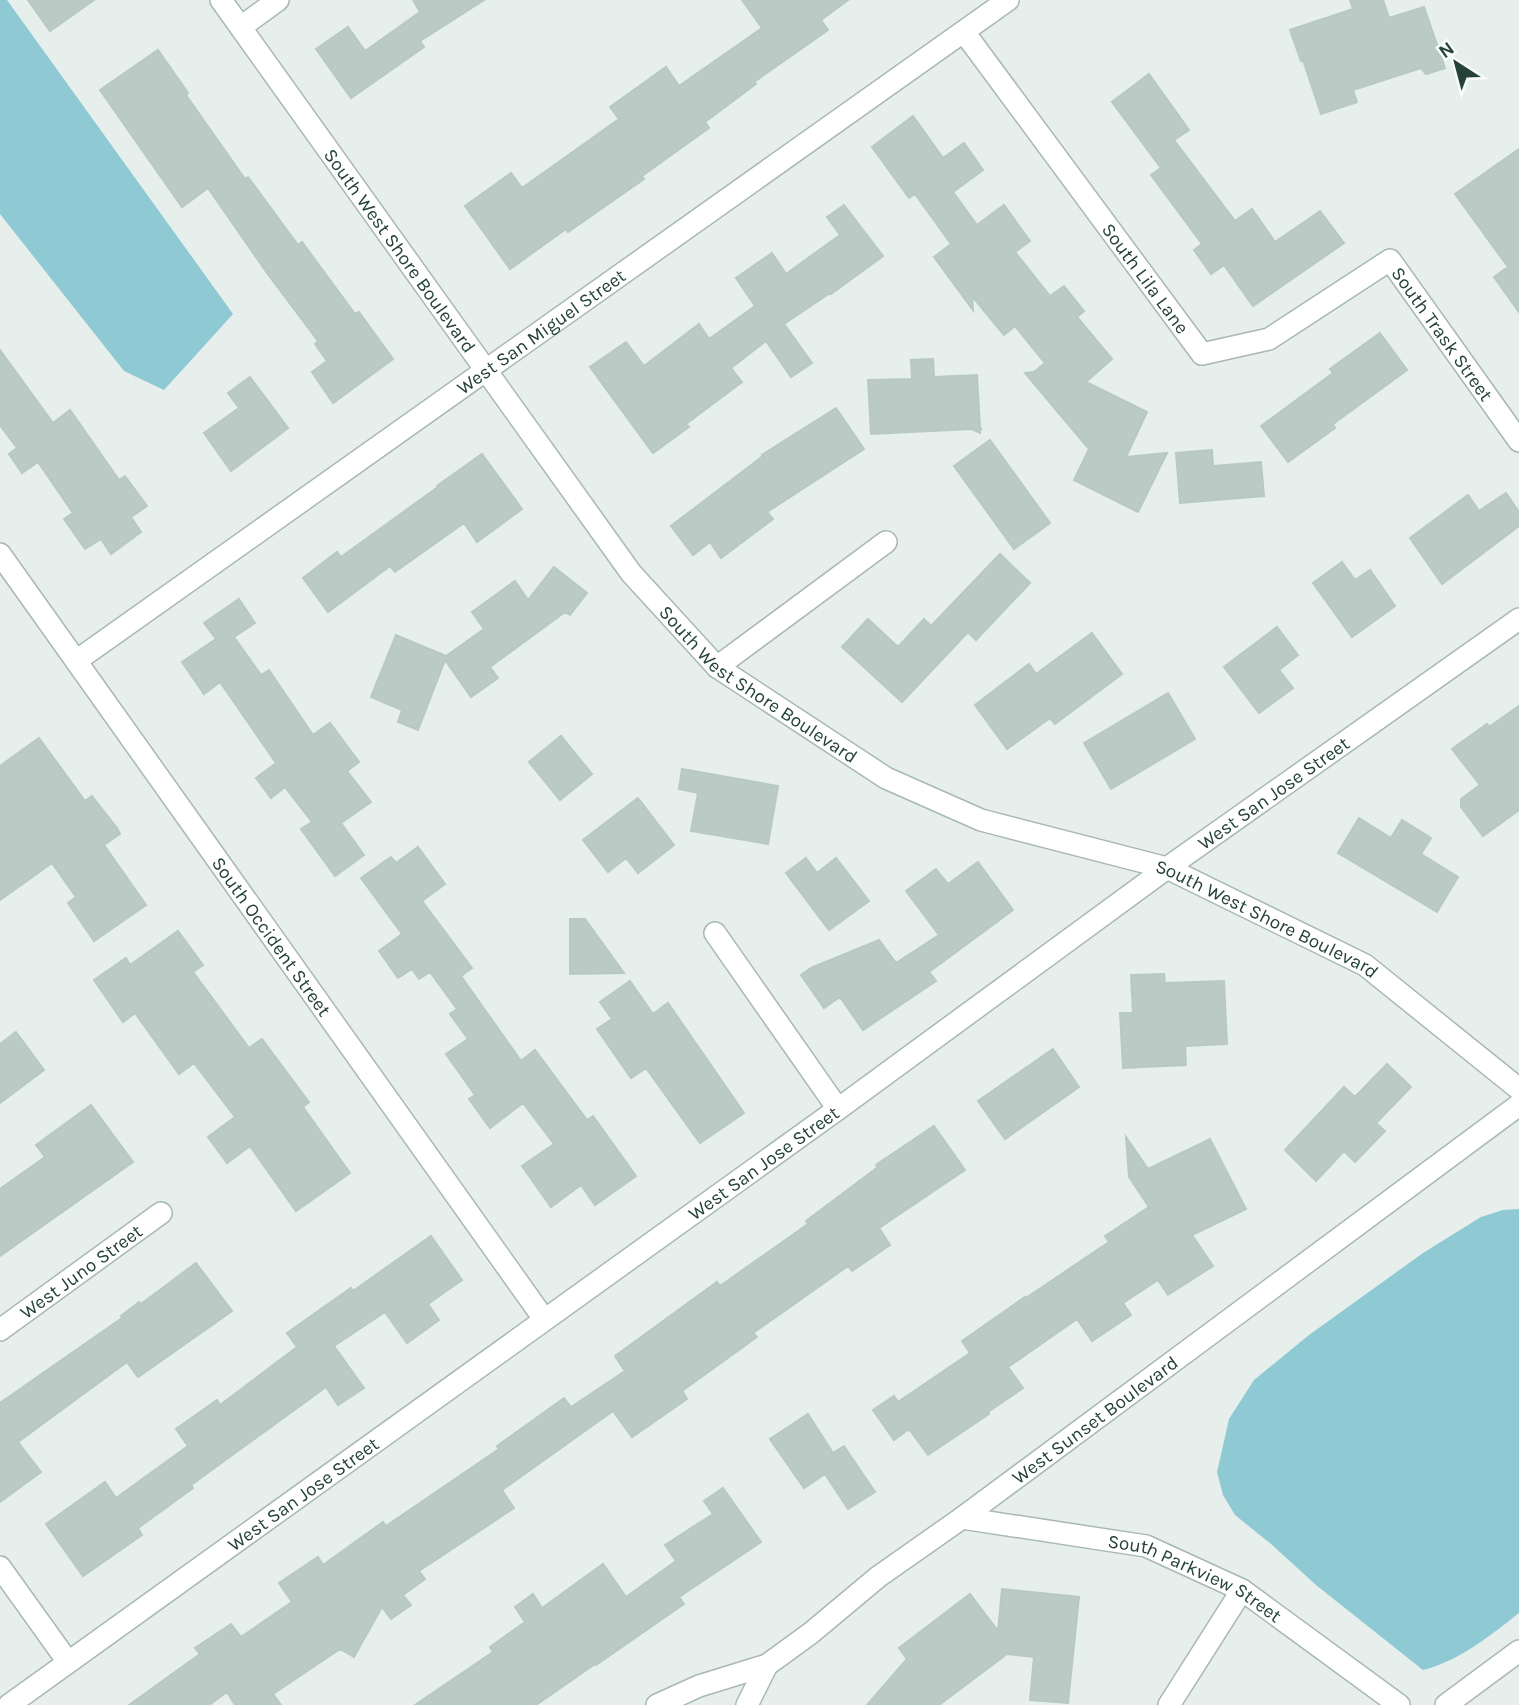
<svg xmlns="http://www.w3.org/2000/svg" width="1519" height="1705" viewBox="0 0 1519 1705" font-family="Karla,sans-serif">
	<style>
		.water { fill: #8ec9d4 }
		.building { fill: #bbcac4; stroke: #b8c9c2; stroke-width: 2 }
		.lines { fill: none; stroke-linecap: round; stroke-linejoin: round }
		.minor-casing { stroke: #a8b8b2; stroke-width: 24 }
		.minor { stroke: #fff; stroke-width: 21 }
		.labels { text-anchor: middle; stroke-width: 7; stroke-linejoin: round; paint-order: stroke }
		.street-label { font-size: 19px; fill: #24423a; stroke: #f7fbf9 }
	</style>
	<rect width="100%" height="100%" fill="#e6efeb"/>
	<!-- water -->
	<path class="water" d="M 0,0 L 7,0 L 233,314 L 164,390 L 124,371 L 0,214 Z
		M 1519,1209 L 1519,1613 C 1490,1636 1459,1661 1423,1670 L 1316,1585 L 1271,1544 L 1235,1515 L 1223,1495 L 1217,1472 L 1229,1419 L 1254,1380 L 1309,1335 L 1423,1253 L 1481,1217 L 1503,1210 Z"/>
	<!-- building -->
	<path class="building" d="M 28,0 L 94,0 L 50,31 Z
		M 413,0 L 484,0 L 420,41 L 424,47 L 351,98 L 316,49 L 348,27 L 365,51 L 420,12 Z
		M 742,0 L 848,0 L 821,20 L 828,30 L 754,82 L 756,84 L 705,122 L 709,128 L 642,176 L 644,179 L 568,232 L 566,229 L 510,269 L 465,206 L 511,173 L 522,188 L 619,119 L 610,107 L 666,67 L 679,86 L 762,28 Z
		M 1350,0 L 1383,0 L 1389,18 L 1424,7 L 1445,68 L 1426,74 L 1421,68 L 1353,90 L 1357,102 L 1321,114 L 1303,60 L 1301,61 L 1290,30 L 1353,9 Z
		M 158,50 L 188,93 L 186,95 L 245,179 L 248,177 L 298,245 L 302,242 L 355,314 L 359,312 L 393,359 L 333,403 L 312,372 L 327,361 L 315,344 L 318,341 L 267,273 L 208,188 L 182,207 L 100,90 Z
		M 1149,74 L 1189,130 L 1174,140 L 1235,221 L 1252,209 L 1275,242 L 1320,211 L 1344,243 L 1253,306 L 1224,265 L 1211,274 L 1194,250 L 1202,244 L 1151,175 L 1161,168 L 1112,102 Z
		M 913,116 L 943,158 L 964,143 L 983,170 L 953,192 L 977,225 L 1004,205 L 1030,241 L 1015,252 L 1050,296 L 1064,286 L 1084,311 L 1077,317 L 1112,359 L 1086,382 L 1147,412 L 1126,457 L 1167,453 L 1138,512 L 1074,480 L 1089,449 L 1025,373 L 1034,372 L 1045,363 L 1015,326 L 1004,335 L 972,296 L 973,310 L 934,257 L 951,244 L 915,194 L 909,198 L 872,147 Z
		M 1519,149 L 1519,312 L 1494,277 L 1508,267 L 1455,194 Z
		M 844,205 L 883,256 L 831,294 L 830,293 L 784,324 L 812,363 L 791,377 L 766,341 L 731,368 L 742,382 L 686,424 L 689,427 L 653,453 L 590,367 L 626,342 L 644,366 L 699,324 L 709,339 L 755,306 L 736,278 L 772,253 L 786,274 L 840,235 L 827,217 Z
		M 1380,333 L 1407,370 L 1333,424 L 1335,428 L 1288,462 L 1261,426 L 1333,373 L 1330,369 Z
		M 0,350 L 53,423 L 70,410 L 119,480 L 125,476 L 147,506 L 131,517 L 141,532 L 111,554 L 101,539 L 85,549 L 64,519 L 73,513 L 38,462 L 22,473 L 9,454 L 17,448 L 0,425 Z
		M 933,359 L 934,377 L 977,375 L 980,427 L 981,429 L 980,429 L 980,433 L 972,429 L 871,434 L 868,380 L 912,379 L 911,360 Z
		M 250,377 L 288,428 L 231,471 L 204,433 L 239,408 L 228,393 Z
		M 836,408 L 864,449 L 767,512 L 773,519 L 721,558 L 710,542 L 693,555 L 671,526 L 763,456 L 762,455 Z
		M 990,440 L 1050,523 L 1014,549 L 954,466 Z
		M 1212,450 L 1213,466 L 1261,462 L 1264,496 L 1180,503 L 1176,453 Z
		M 482,454 L 522,509 L 477,542 L 464,523 L 395,572 L 390,566 L 328,612 L 303,578 L 337,552 L 341,557 L 438,487 L 437,486 Z
		M 1506,493 L 1519,512 L 1519,526 L 1442,584 L 1410,538 L 1468,495 L 1479,511 Z
		M 1000,554 L 1030,583 L 976,640 L 968,632 L 902,702 L 842,647 L 868,619 L 898,647 L 924,619 L 931,626 Z
		M 1342,562 L 1355,580 L 1370,570 L 1395,606 L 1352,637 L 1313,583 Z
		M 554,567 L 587,593 L 570,615 L 565,612 L 490,667 L 498,678 L 471,697 L 445,660 L 418,730 L 398,722 L 402,710 L 371,697 L 396,635 L 446,656 L 484,629 L 472,612 L 515,581 L 528,600 Z
		M 239,599 L 255,623 L 234,637 L 261,675 L 269,670 L 313,735 L 330,723 L 359,762 L 347,771 L 371,802 L 341,823 L 364,855 L 335,876 L 301,829 L 312,822 L 285,787 L 271,798 L 256,778 L 276,763 L 220,682 L 204,694 L 182,662 L 216,639 L 204,623 Z
		M 1277,627 L 1298,655 L 1279,670 L 1293,688 L 1259,713 L 1224,667 Z
		M 1092,633 L 1122,674 L 1055,724 L 1050,718 L 1007,749 L 975,705 L 1029,664 L 1036,674 Z
		M 1168,693 L 1195,739 L 1111,789 L 1084,743 Z
		M 1519,706 L 1519,810 L 1483,836 L 1461,807 L 1461,799 L 1480,785 L 1452,749 L 1487,724 L 1489,727 Z
		M 561,736 L 592,774 L 560,800 L 529,762 Z
		M 39,738 L 85,801 L 92,796 L 117,828 L 120,834 L 104,845 L 146,905 L 94,941 L 68,903 L 76,897 L 52,863 L 0,900 L 0,766 Z
		M 682,769 L 778,786 L 768,844 L 691,831 L 698,793 L 679,789 Z
		M 638,798 L 674,845 L 638,873 L 626,858 L 608,872 L 583,840 Z
		M 1359,818 L 1391,838 L 1402,820 L 1431,838 L 1421,854 L 1458,877 L 1437,912 L 1338,853 Z
		M 418,847 L 445,884 L 422,901 L 472,968 L 461,976 L 521,1061 L 535,1050 L 587,1120 L 593,1116 L 636,1176 L 595,1205 L 581,1185 L 551,1207 L 522,1166 L 554,1144 L 523,1103 L 490,1128 L 469,1099 L 475,1095 L 446,1054 L 468,1039 L 450,1014 L 457,1009 L 430,972 L 419,979 L 412,969 L 398,978 L 379,951 L 402,934 L 361,878 L 391,857 L 396,863 Z
		M 806,858 L 817,873 L 836,858 L 869,901 L 829,930 L 786,873 Z
		M 978,862 L 1013,910 L 929,972 L 936,981 L 863,1030 L 840,997 L 824,1008 L 801,975 L 811,968 L 879,940 L 896,963 L 939,935 L 906,891 L 936,869 L 948,884 Z
		M 570,919 L 585,919 L 624,973 L 570,974 Z
		M 178,931 L 203,965 L 193,972 L 249,1048 L 262,1039 L 309,1102 L 303,1107 L 350,1173 L 296,1211 L 250,1146 L 227,1163 L 208,1137 L 235,1117 L 194,1063 L 179,1074 L 135,1013 L 123,1022 L 94,980 L 126,958 L 130,965 Z
		M 1164,974 L 1165,983 L 1224,981 L 1227,1044 L 1185,1046 L 1186,1065 L 1123,1068 L 1120,1013 L 1133,1013 L 1131,975 Z
		M 630,981 L 653,1014 L 668,1003 L 744,1113 L 700,1143 L 646,1068 L 631,1078 L 597,1029 L 612,1019 L 600,1002 Z
		M 16,1032 L 44,1070 L 0,1103 L 0,1044 Z
		M 1053,1049 L 1079,1087 L 1005,1139 L 978,1101 Z
		M 1387,1064 L 1411,1087 L 1376,1123 L 1385,1131 L 1355,1162 L 1344,1151 L 1316,1181 L 1285,1150 L 1344,1087 L 1355,1097 Z
		M 91,1105 L 133,1162 L 0,1256 L 0,1189 L 45,1157 L 36,1145 Z
		M 934,1126 L 965,1170 L 879,1228 L 890,1245 L 852,1271 L 848,1266 L 753,1333 L 757,1337 L 682,1391 L 687,1399 L 632,1437 L 613,1411 L 502,1490 L 514,1508 L 419,1571 L 425,1579 L 403,1595 L 411,1605 L 391,1619 L 382,1607 L 354,1657 L 340,1649 L 273,1694 L 281,1705 L 235,1705 L 227,1692 L 209,1705 L 129,1705 L 200,1654 L 195,1648 L 231,1624 L 241,1637 L 292,1602 L 279,1583 L 318,1557 L 323,1565 L 383,1522 L 386,1526 L 499,1449 L 497,1446 L 564,1398 L 571,1407 L 625,1371 L 615,1356 L 717,1282 L 720,1286 L 808,1224 L 806,1221 L 878,1167 L 876,1165 Z
		M 1126,1137 L 1148,1169 L 1210,1139 L 1246,1209 L 1192,1235 L 1213,1266 L 1168,1295 L 1158,1280 L 1123,1303 L 1131,1315 L 1092,1341 L 1077,1319 L 1008,1367 L 1023,1388 L 988,1412 L 989,1414 L 928,1455 L 909,1429 L 894,1440 L 873,1410 L 894,1396 L 898,1402 L 970,1353 L 962,1341 L 1025,1297 L 1026,1298 L 1109,1242 L 1105,1236 L 1149,1207 L 1129,1177 Z
		M 431,1236 L 462,1280 L 428,1304 L 439,1320 L 407,1343 L 385,1312 L 334,1346 L 364,1388 L 338,1405 L 326,1387 L 191,1485 L 193,1488 L 138,1528 L 142,1535 L 83,1576 L 46,1524 L 105,1482 L 116,1498 L 188,1446 L 176,1429 L 217,1400 L 220,1405 L 297,1347 L 287,1333 L 351,1288 L 353,1291 Z
		M 196,1263 L 232,1311 L 138,1377 L 127,1362 L 18,1442 L 41,1472 L 0,1502 L 0,1403 L 122,1318 L 121,1316 L 139,1302 L 141,1304 Z
		M 808,1414 L 833,1453 L 844,1446 L 875,1492 L 848,1509 L 825,1474 L 804,1488 L 770,1439 Z
		M 723,1488 L 761,1542 L 679,1597 L 684,1604 L 596,1665 L 595,1664 L 536,1705 L 415,1705 L 493,1652 L 490,1647 L 525,1622 L 515,1607 L 533,1594 L 542,1608 L 603,1564 L 626,1597 L 676,1561 L 665,1545 L 713,1514 L 704,1501 Z
		M 1002,1589 L 1079,1597 L 1068,1703 L 1030,1700 L 1034,1657 L 1007,1654 L 939,1705 L 867,1705 L 907,1659 L 899,1648 L 970,1594 L 998,1631 Z"/>
	<g class="lines">
		<!-- minor casing -->
		<g class="minor-casing">
			<g id="minor">
				<path id="s1" d="M 221,0 L 631,573 L 717,667 L 886,778 L 981,820 L 1167,868 L 1365,965 L 1519,1089"/>
				<path d="M 241,27 L 278,0"/>
				<path id="s2" d="M 964,32 L 1202,354 L 1269,339 L 1390,260 L 1519,441"/>
				<path id="s3" d="M 0,554 L 544,1319"/>
				<path id="s4" d="M 76,661 L 1008,0"/>
				<path d="M 717,667 L 886,542"/>
				<path d="M 715,933 L 838,1109"/>
				<path id="s5" d="M 0,1330 L 161,1213"/>
				<path id="s6" d="M 962,1518 L 1146,1546 L 1242,1590 L 1399,1705"/>
				<path d="M 0,1567 L 68,1662"/>
				<path id="s7" d="M 9,1705 L 838,1109 L 1167,868 L 1519,619"/>
				<path id="s8" d="M 657,1705 L 699,1686 L 767,1665 L 811,1633 L 878,1577 L 962,1518 L 1519,1105"/>
				<path d="M 747,1705 L 767,1665"/>
				<path d="M 1169,1705 L 1242,1590"/>
				<path d="M 1446,1705 L 1519,1651"/>
			</g>
		</g>
		<!-- minor -->
		<use href="#minor" class="minor"/>
	</g>
	<g class="labels">
		<!-- street labels -->
		<g class="street-label">
			<text dy="7" stroke="none"><textPath href="#s1" startOffset="308">South West Shore Boulevard</textPath></text>
			<text dy="7" stroke="none"><textPath href="#s2" startOffset="306">South Lila Lane</textPath></text>
			<text dy="7" stroke="none"><textPath href="#s4" startOffset="570">West San Miguel Street</textPath></text>
			<text dy="7" stroke="none"><textPath href="#s2" startOffset="704">South Trask Street</textPath></text>
			<text dy="7" stroke="none"><textPath href="#s1" startOffset="875">South West Shore Boulevard</textPath></text>
			<text dy="7" stroke="none"><textPath href="#s7" startOffset="1559">West San Jose Street</textPath></text>
			<text dy="7" stroke="none"><textPath href="#s1" startOffset="1442">South West Shore Boulevard</textPath></text>
			<text dy="7" stroke="none"><textPath href="#s3" startOffset="469">South Occident Street</textPath></text>
			<text dy="7" stroke="none"><textPath href="#s7" startOffset="929">West San Jose Street</textPath></text>
			<text dy="7" stroke="none"><textPath href="#s5" startOffset="100">West Juno Street</textPath></text>
			<text dy="7" stroke="none"><textPath href="#s8" startOffset="527">West Sunset Boulevard</textPath></text>
			<text dy="7" stroke="none"><textPath href="#s7" startOffset="362">West San Jose Street</textPath></text>
			<text dy="7" stroke="none"><textPath href="#s6" startOffset="243">South Parkview Street</textPath></text>
		</g>
	</g>
	<!-- north arrow -->
	<g transform="translate(1456 63) rotate(324)" stroke="#f7fbf9" stroke-width="5" paint-order="stroke">
	<path d="M0-5L12 26L0 18L-12 26Z" fill="#24423a"/>
	<text y="-10" font-size="19" font-weight="bold" text-anchor="middle" fill="#24423a">N</text>
	</g>
</svg>
